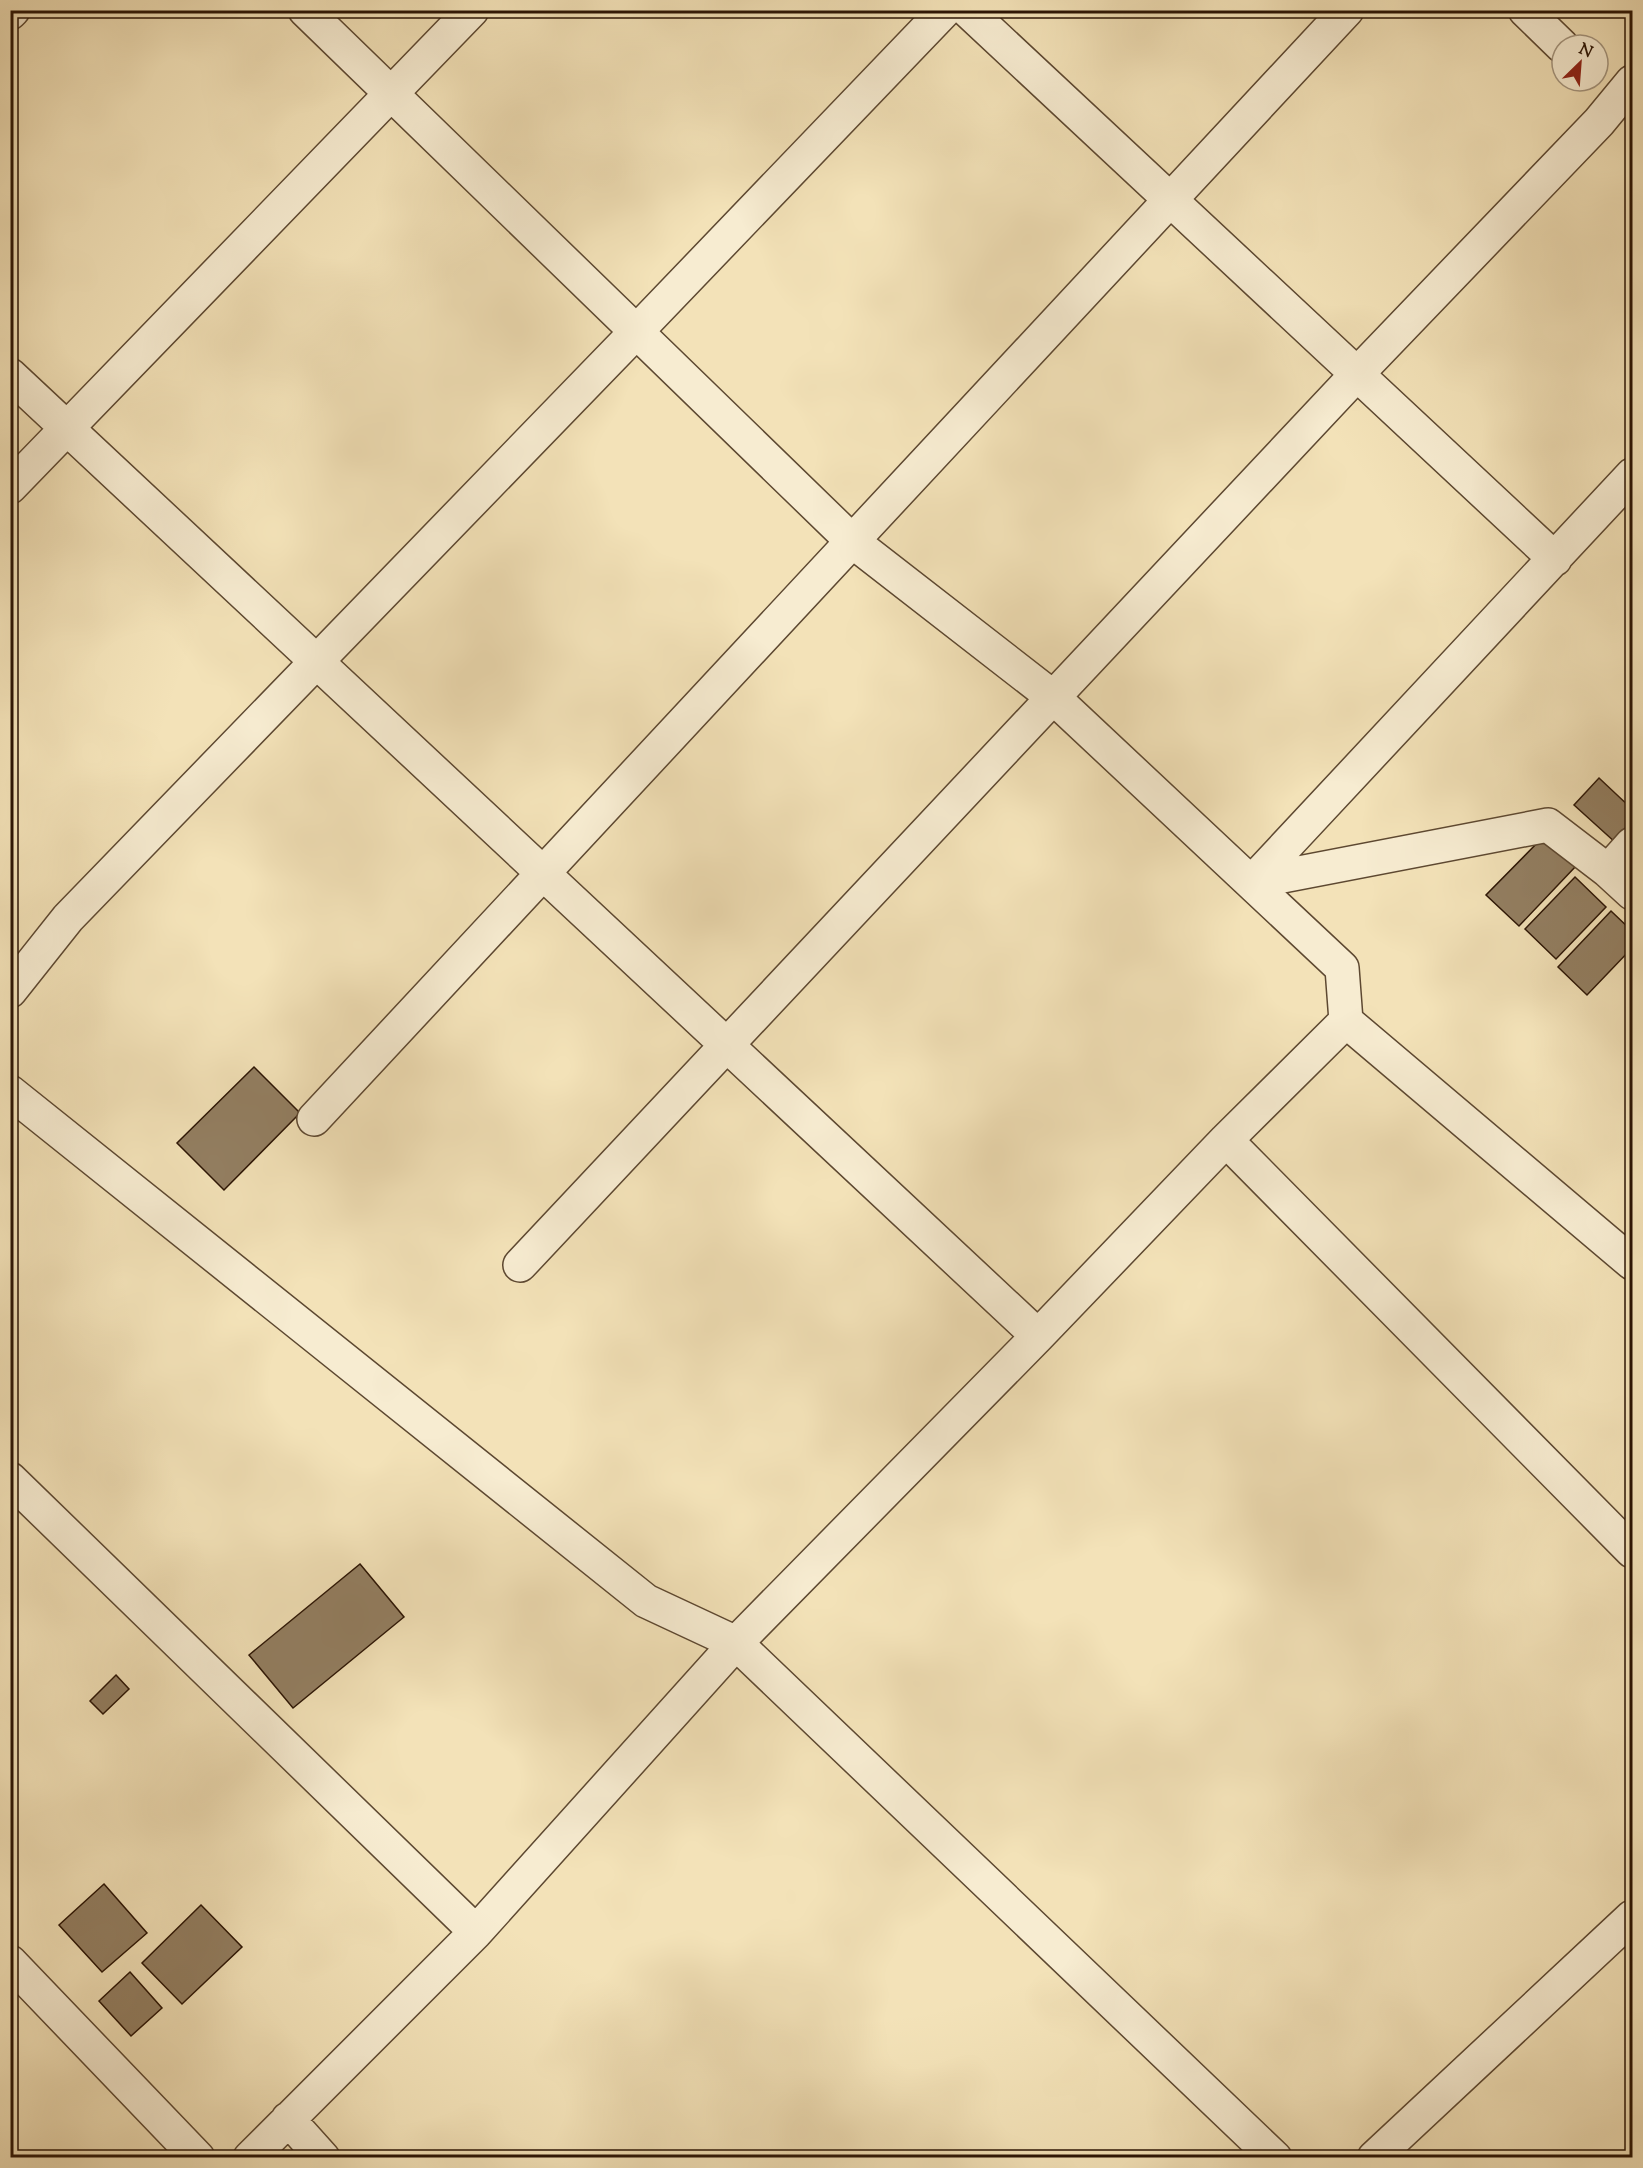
<svg xmlns="http://www.w3.org/2000/svg" width="1643" height="2168" viewBox="0 0 1643 2168" font-family="'Sorts Mill Goudy',serif">
	<style>
		.building { fill: #937f62; stroke: #2b1404; stroke-width: 1.5 }
		.lines { fill: none; stroke-linecap: round; stroke-linejoin: round }
		.street-casing { stroke: #5d4831; stroke-width: 36 }
		.street { stroke: #f7ecd1; stroke-width: 33 }
	</style>
	<rect width="100%" height="100%" fill="#f3e2b8"/>
	<filter id="stains"><feTurbulence type="fractalNoise" baseFrequency=".00333" numOctaves="4"/><feColorMatrix values="0 0 0 0 .2 0 0 0 0 .09 0 0 0 0 .02 0 0 0 .5 -.17"/></filter>
	<radialGradient id="worn" r=".72"><stop offset=".6" stop-color="#630" stop-opacity="0"/><stop offset="1" stop-color="#630" stop-opacity=".3"/></radialGradient>
	<!-- building -->
	<path class="building" d="M 1599,778 L 1632,809 L 1632,825 L 1616,843 L 1574,805 Z
		M 1544,836 L 1576,866 L 1519,926 L 1486,895 Z
		M 1575,877 L 1606,907 L 1556,959 L 1525,929 Z
		M 1611,911 L 1632,931 L 1632,948 L 1587,995 L 1558,967 Z
		M 254,1067 L 300,1113 L 224,1190 L 177,1143 Z
		M 360,1564 L 404,1617 L 293,1708 L 249,1655 Z
		M 116,1675 L 129,1689 L 103,1714 L 90,1701 Z
		M 104,1884 L 147,1933 L 102,1972 L 59,1925 Z
		M 201,1905 L 242,1947 L 182,2004 L 142,1963 Z
		M 130,1972 L 162,2008 L 131,2036 L 99,2001 Z"/>
	<g class="lines">
		<!-- street casing -->
		<g class="street-casing">
			<path id="street" d="M 967,10 L 1555,559
				M 1525,10 L 1562,46
				M 10,13 L 13,10
				M 10,375 L 1038,1336
				M 10,487 L 472,10
				M 1608,871 L 1632,844
				M 1252,882 L 1632,475
				M 1252,882 L 1548,825 L 1608,871 L 1632,893
				M 10,991 L 68,918 L 636,332 L 945,10
				M 1346,1021 L 1632,1263
				M 10,1092 L 646,1601 L 736,1643 L 1275,2158
				M 314,1119 L 1347,10
				M 1226,1140 L 1632,1551
				M 520,1265 L 1357,374 L 1599,122 L 1632,82
				M 10,1479 L 476,1932
				M 10,1962 L 198,2158
				M 288,2119 L 323,2158
				M 250,2158 L 476,1932 L 736,1643 L 1038,1336 L 1226,1140 L 1346,1021 L 1342,968 L 1054,698 L 852,541 L 305,10
				M 1374,2158 L 1632,1917"/>
		</g>
		<!-- street -->
		<use href="#street" class="street"/>
	</g>
	<!-- margin -->
	<rect width="1643" height="2168" fill="none" stroke="#f3e2b8" stroke-width="36"/>
	<rect x="12" y="12" width="1619" height="2144" fill="none" stroke="#2b1404" stroke-width="3"/>
	<rect x="18" y="18" width="1607" height="2132" fill="none" stroke="#2b1404" stroke-width="1.5"/>
	<!-- north arrow -->
	<g transform="translate(1580 63) rotate(25)"><circle r="28" fill="#f7ecd1" stroke="#a5967f" stroke-width="1.5"/>
	<path d="M0-4.5L10 22L0 15L-10 22Z" fill="#8f2418"/>
	<text y="-9" font-size="16" font-weight="bold" text-anchor="middle" fill="#2b1404">N</text>
	</g>
	<rect width="100%" height="100%" filter="url(#stains)"/>
	<rect width="100%" height="100%" fill="url(#worn)"/>
</svg>
